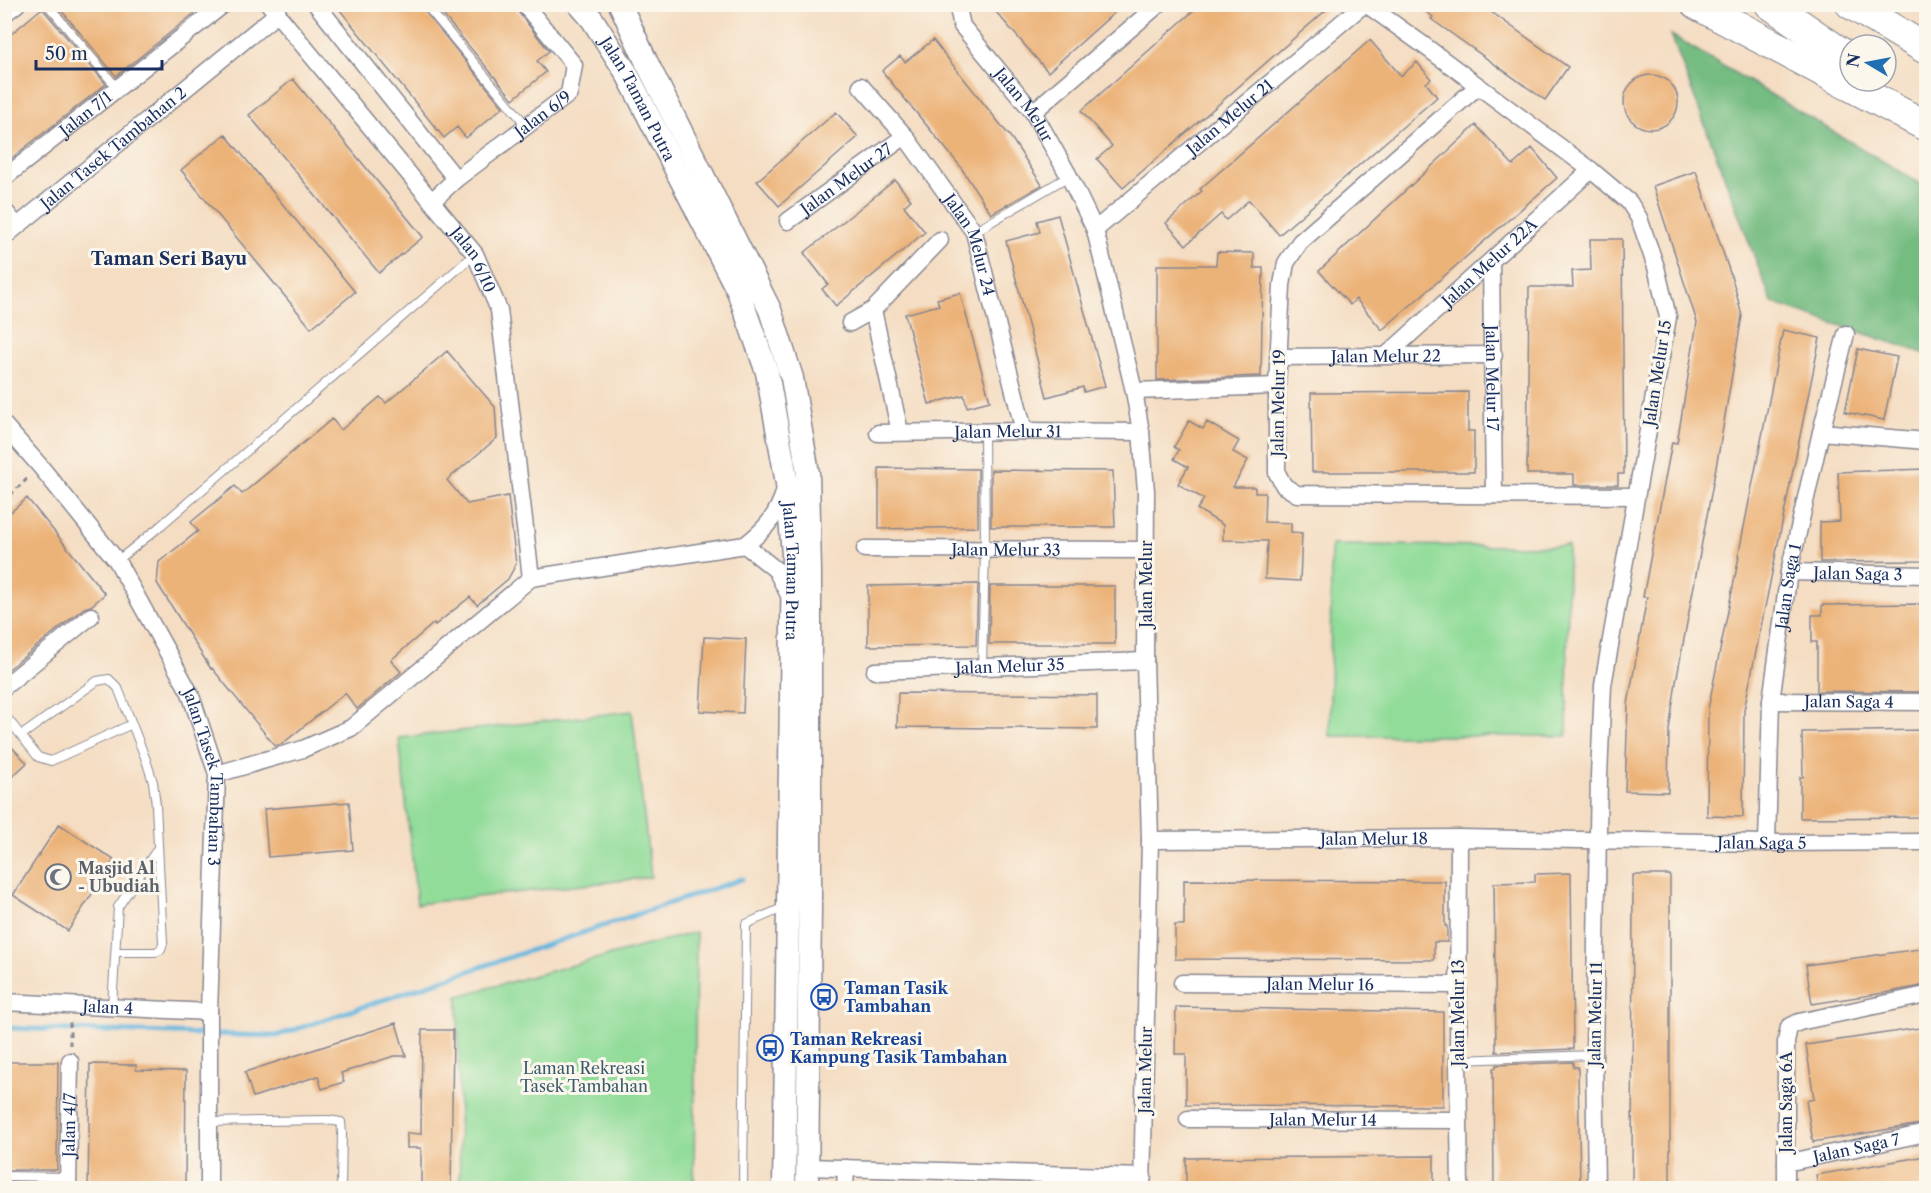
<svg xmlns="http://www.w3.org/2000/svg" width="1931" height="1193" viewBox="0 0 1931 1193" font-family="'Libre Caslon Text',serif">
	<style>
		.green { fill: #91dc99; stroke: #56867c; stroke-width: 1.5 }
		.forest { fill: #74bc81; stroke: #487670; stroke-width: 1.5 }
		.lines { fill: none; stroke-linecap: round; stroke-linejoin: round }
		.stream { stroke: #62b4dd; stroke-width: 5 }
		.building { fill: #ecb379 }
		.lane-casing { stroke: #888690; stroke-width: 10 }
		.street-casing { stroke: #888690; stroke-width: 19 }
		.secondary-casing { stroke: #888690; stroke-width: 25 }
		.highway-casing { stroke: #888690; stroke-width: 32 }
		.path { stroke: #888690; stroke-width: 3; stroke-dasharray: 4.5 4.5; stroke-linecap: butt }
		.lane { stroke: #fff; stroke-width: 8 }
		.street { stroke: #fff; stroke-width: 16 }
		.secondary { stroke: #fff; stroke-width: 22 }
		.highway { stroke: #fff; stroke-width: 30 }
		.labels { text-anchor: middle; stroke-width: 6; stroke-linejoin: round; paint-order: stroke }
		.street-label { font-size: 16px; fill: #1b2f5e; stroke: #fbf7ec }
		.worship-label { font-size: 16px; font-weight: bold; fill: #5b616d; stroke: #fbf7ec; text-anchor: start }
		.transit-label { font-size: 16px; font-weight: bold; fill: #164399; stroke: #fbf7ec; text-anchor: start }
		.park-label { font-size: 16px; fill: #385a6d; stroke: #fbf7ec }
		.neighbourhood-label { font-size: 18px; font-weight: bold; fill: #1b2f5e; stroke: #fbf7ec }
	</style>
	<rect width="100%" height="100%" fill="#fbf7ec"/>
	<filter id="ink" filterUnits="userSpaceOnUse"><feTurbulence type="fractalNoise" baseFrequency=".0167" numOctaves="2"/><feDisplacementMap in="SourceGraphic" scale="12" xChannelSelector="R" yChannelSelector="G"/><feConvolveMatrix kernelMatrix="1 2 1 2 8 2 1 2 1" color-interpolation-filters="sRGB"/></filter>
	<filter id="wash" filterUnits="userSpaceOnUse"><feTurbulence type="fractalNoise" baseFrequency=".008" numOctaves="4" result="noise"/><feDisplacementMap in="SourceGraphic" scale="24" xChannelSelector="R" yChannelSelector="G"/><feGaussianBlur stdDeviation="1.35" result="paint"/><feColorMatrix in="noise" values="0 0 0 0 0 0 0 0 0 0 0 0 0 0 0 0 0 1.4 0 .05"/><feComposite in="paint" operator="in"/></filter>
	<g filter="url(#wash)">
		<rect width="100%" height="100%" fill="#f4ddc2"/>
		<!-- green -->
		<path class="green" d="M 1331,545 L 1568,546 L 1567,736 L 1330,736 Z
			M 632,711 L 651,877 L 417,904 L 399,738 Z
			M 696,932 L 694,1188 L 460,1188 L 458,996 Z"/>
		<!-- forest -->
		<path class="forest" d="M 1671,35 L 1926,187 L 1926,354 L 1772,303 Z"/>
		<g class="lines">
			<!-- stream -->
			<path class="stream" d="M 4,1028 L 276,1036 L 742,879"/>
		</g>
		<g id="blocks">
			<!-- building -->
			<path class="building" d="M 56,4 L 206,4 L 116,76 Z
				M 335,4 L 419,4 L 503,107 L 466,138 L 457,127 L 444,138 Z
				M 434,4 L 512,4 L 549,51 L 537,61 L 546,72 L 513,99 Z
				M 1004,4 L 1124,4 L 1048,72 L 996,12 Z
				M 1201,4 L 1333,4 L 1123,188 L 1097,159 L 1112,146 L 1081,111 Z
				M 1415,4 L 1480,4 L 1568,67 L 1545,100 L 1431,19 L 1433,17 Z
				M 42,8 L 106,84 L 4,164 L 4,40 Z
				M 933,40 L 1012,139 L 1042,185 L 991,214 L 960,166 L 882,71 L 900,56 L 905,62 Z
				M 1370,40 L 1401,76 L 1417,62 L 1431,79 L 1426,83 L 1437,97 L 1279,235 L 1249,200 L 1226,220 L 1221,214 L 1186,245 L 1166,223 L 1202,191 L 1200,189 Z
				M1624 102a27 27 0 1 1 54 0a27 27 0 1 1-54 0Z
				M 293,79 L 423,237 L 379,273 L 249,115 Z
				M 836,112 L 858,137 L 779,206 L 757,181 Z
				M 1476,125 L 1513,165 L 1532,148 L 1557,178 L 1382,330 L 1356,299 L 1350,305 L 1319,271 Z
				M 225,134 L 355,292 L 311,328 L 181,170 Z
				M 1696,171 L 1735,288 L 1742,316 L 1719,451 L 1676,682 L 1669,730 L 1668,792 L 1625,791 L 1628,704 L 1647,597 L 1643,597 L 1672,442 L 1677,443 L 1697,322 L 1653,186 Z
				M 895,180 L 911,200 L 904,206 L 925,232 L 836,306 L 822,289 L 828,284 L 804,253 Z
				M 1058,215 L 1105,386 L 1084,392 L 1083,387 L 1047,397 L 1006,241 L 1040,232 L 1037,221 Z
				M 1590,239 L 1622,239 L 1624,474 L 1618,474 L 1618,485 L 1574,485 L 1574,474 L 1527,474 L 1529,287 L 1573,287 L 1572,271 L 1591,270 Z
				M 1217,252 L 1254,253 L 1254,268 L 1263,268 L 1261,376 L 1157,380 L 1157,265 L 1216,265 Z
				M 960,293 L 990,401 L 967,407 L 964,395 L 929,404 L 905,314 L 939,305 L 937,299 Z
				M 1783,330 L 1820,338 L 1744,710 L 1743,817 L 1707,816 L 1708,709 L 1739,557 L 1738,557 Z
				M 1858,349 L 1897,357 L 1884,420 L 1845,412 Z
				M 447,351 L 495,407 L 497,438 L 447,480 L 467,504 L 508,496 L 516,564 L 508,579 L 477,605 L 470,597 L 435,625 L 434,623 L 391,660 L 401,672 L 357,709 L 345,693 L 282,744 L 275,746 L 212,668 L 211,669 L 157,583 L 159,562 L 198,531 L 191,522 L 235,486 L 242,494 L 332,419 L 341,430 L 380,397 L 386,403 Z
				M 1468,392 L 1468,431 L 1474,431 L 1474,472 L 1312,472 L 1311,393 Z
				M 1189,421 L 1203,429 L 1207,422 L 1239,441 L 1233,452 L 1248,460 L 1233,487 L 1255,487 L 1255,493 L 1265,493 L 1264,522 L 1291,523 L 1291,532 L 1302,533 L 1300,581 L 1265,579 L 1267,541 L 1223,540 L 1223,525 L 1197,509 L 1204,499 L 1178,484 L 1188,467 L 1174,459 L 1179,450 L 1174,447 Z
				M 879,468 L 978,469 L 978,527 L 879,529 Z
				M 1926,469 L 1926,561 L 1820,562 L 1820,522 L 1840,521 L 1838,472 Z
				M 991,470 L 1113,471 L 1115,527 L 991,527 Z
				M 27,498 L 105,594 L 91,606 L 84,608 L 4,673 L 4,518 Z
				M 978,584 L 976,645 L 868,646 L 868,586 Z
				M 990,586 L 1115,586 L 1115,644 L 989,644 Z
				M 1926,604 L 1926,692 L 1817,691 L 1817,642 L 1812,642 L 1812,615 L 1822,615 L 1822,605 Z
				M 704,637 L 746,639 L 743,713 L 700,711 Z
				M 898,693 L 1097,695 L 1097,729 L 897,727 Z
				M 1926,730 L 1926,817 L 1800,818 L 1800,777 L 1803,777 L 1802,732 Z
				M 4,739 L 27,763 L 4,784 Z
				M 349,802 L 353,850 L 268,857 L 264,809 Z
				M 59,824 L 114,860 L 68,931 L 13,895 Z
				M 1571,873 L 1573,1049 L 1496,1052 L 1494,883 L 1535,882 L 1535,874 Z
				M 1633,875 L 1670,875 L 1670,1188 L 1632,1188 Z
				M 1184,880 L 1445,881 L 1445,926 L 1447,926 L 1447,942 L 1434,942 L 1434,960 L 1175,959 L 1175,925 L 1184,925 Z
				M 1926,948 L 1926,985 L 1884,993 L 1812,1004 L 1806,965 Z
				M 1176,1007 L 1443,1012 L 1443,1106 L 1186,1105 L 1186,1054 L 1175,1054 Z
				M 396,1023 L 406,1056 L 394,1056 L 341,1073 L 344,1082 L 322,1089 L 318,1076 L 253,1097 L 245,1072 Z
				M 1926,1027 L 1926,1123 L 1813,1142 L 1806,1101 L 1814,1099 L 1806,1045 Z
				M 422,1030 L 453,1030 L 451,1188 L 421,1188 L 421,1148 L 407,1148 L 407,1133 L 421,1134 Z
				M 4,1062 L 58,1062 L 57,1170 L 4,1170 Z
				M 1573,1062 L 1573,1067 L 1578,1067 L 1580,1188 L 1494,1188 L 1493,1068 L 1496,1068 L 1496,1065 Z
				M 90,1064 L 136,1065 L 136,1070 L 186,1071 L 185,1188 L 88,1188 Z
				M 1434,1156 L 1434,1188 L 1186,1188 L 1186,1158 Z
				M 1926,1156 L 1926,1188 L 1818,1188 L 1816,1175 Z
				M 8,1182 L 56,1183 L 56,1188 L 8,1188 Z"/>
		</g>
	</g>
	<g filter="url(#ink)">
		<use href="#blocks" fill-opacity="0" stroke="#888690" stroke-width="1.5"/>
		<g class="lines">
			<!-- lane casing -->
			<g class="lane-casing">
				<path id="lane" d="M 47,4 L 118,89
					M 425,4 L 526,125
					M 974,232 L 1069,176
					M 117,561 L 158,528 L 475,254
					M 982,667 L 985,550 L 984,431
					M 4,714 L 38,757 L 51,761 L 132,724
					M 22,735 L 97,681 L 109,679 L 118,688 L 146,760 L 153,782 L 156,805 L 163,943 L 161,950 L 155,952 L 116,952
					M 112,1007 L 118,907 L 158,848
					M 1458,1060 L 1594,1055
					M 209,1122 L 327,1120 L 341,1122 L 342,1133 L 341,1188
					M 4,1176 L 68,1177
					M 743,1188 L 746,924 L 787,906"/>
			</g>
			<!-- street casing -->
			<g class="street-casing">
				<g id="street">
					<path id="s1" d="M 269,4 L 475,254 L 499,310 L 531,578"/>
					<path d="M 316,4 L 456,179"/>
					<path id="s2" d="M 957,4 L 962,26 L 1033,112 L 1069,176 L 1095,230 L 1134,391 L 1141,432 L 1146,491 L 1145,661 L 1150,840 L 1142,1188"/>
					<path d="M 1366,4 L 1422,44 L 1591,170 L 1629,202 L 1639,218 L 1656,267 L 1668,317 L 1603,685 L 1599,776 L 1594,1055 L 1596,1188"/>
					<path d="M 4,14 L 17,4"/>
					<path id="s3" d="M 861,86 L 905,136 L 974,232 L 1024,431"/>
					<path d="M 1477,87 L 1300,242 L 1286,263 L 1282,285 L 1277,386 L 1277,473 L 1284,486 L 1297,494 L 1636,496"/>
					<path d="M 1033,112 L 1159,4"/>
					<path id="s4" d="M 4,178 L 224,4"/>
					<path id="s5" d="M 432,201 L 456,179 L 569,94 L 574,65 L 524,4"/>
					<path d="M 4,210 L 17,226"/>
					<path id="s6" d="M 788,221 L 905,136"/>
					<path id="s7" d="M 1095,230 L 1364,4"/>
					<path id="s8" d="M 4,237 L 278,13"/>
					<path id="s9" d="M 1491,261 L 1494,495"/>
					<path d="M 873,310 L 900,432"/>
					<path d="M 850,323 L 873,310 L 940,240"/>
					<path id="s10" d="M 1387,355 L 1591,170"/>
					<path id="s11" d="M 1278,357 L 1494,355"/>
					<path d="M 1134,391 L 1277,386"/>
					<path id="s12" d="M 4,425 L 40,466 L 117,561 L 190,693 L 217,774 L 209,1012 L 209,1188"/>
					<path d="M 1821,432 L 1926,441"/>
					<path id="s13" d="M 878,433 L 1024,431 L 1141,432"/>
					<path d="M 745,545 L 776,570 L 791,599"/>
					<path id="s14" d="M 865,549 L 1146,550"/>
					<path id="s15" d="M 1789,572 L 1926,575"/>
					<path id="s16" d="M 875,671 L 1145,661"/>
					<path d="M 4,687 L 91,616"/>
					<path id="s17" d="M 1771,701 L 1926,702"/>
					<path d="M 217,774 L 303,749 L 351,728 L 531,578 L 745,545 C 766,529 777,516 785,490"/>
					<path d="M 1459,838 L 1458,1060 L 1460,1188"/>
					<path id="s18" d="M 1150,840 L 1459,838 L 1767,843 L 1926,842"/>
					<path id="s19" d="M 1767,843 L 1771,701 L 1789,572 L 1821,432 L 1846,334"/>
					<path id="s20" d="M 1182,983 L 1458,985"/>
					<path id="s21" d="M 4,1002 L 209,1012"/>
					<path id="s22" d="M 1188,1119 L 1458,1120"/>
					<path id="s23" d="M 1786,1163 L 1926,1133"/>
					<path d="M 807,1167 L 1143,1177"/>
					<path id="s24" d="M 68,1188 L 70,1061"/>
					<path d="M 845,1188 L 846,1168"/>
					<path d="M 1786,1188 L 1786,1042 L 1789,1027 L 1799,1022 L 1926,995"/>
				</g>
			</g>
			<!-- secondary casing -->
			<g class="secondary-casing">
				<g id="secondary">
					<path id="s25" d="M 579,4 L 592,19 L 626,72 L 738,291 L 767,372 L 787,483 L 793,554 L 784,1188"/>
					<path d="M 620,4 L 646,61 L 770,310 L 792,378 L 808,473 L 810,573 L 810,906 L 807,1188"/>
				</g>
			</g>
			<!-- highway casing -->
			<g class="highway-casing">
				<path id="highway" d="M 1696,4 L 1926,126
					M 1770,4 L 1850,59
					M 1851,4 L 1926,49"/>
			</g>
			<!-- path -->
			<path class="path" d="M 4,501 L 29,477
				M 70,1045 L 70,1022"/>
			<!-- lane -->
			<use href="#lane" class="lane"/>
			<!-- street -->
			<use href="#street" class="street"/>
			<!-- secondary -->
			<use href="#secondary" class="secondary"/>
			<!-- highway -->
			<use href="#highway" class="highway"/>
		</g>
	</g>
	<!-- icons -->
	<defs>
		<g id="mosque-ring" transform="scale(1.35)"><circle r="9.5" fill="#fbf7ec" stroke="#6b7280" stroke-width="1.5"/><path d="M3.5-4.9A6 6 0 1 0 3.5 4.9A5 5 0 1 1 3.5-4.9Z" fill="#6b7280"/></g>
		<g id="bus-ring" transform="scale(1.35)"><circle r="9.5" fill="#fbf7ec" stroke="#1a4fb4" stroke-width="1.5"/><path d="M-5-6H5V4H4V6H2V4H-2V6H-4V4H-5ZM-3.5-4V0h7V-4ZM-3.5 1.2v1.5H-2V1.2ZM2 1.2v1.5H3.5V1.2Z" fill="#1a4fb4"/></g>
	</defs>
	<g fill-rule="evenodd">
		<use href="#mosque-ring" x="58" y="877"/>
		<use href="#bus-ring" x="824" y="997"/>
		<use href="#bus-ring" x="770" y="1048"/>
	</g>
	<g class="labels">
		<!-- street labels -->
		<g class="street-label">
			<text dy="6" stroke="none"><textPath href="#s25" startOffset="112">Jalan Taman Putra</textPath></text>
			<text dy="6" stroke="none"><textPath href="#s2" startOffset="123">Jalan Melur</textPath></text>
			<text dy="6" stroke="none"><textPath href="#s5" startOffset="141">Jalan 6/9</textPath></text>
			<text dy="6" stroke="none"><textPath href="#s4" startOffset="104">Jalan 7/1</textPath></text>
			<text dy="6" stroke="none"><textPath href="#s7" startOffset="176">Jalan Melur 21</textPath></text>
			<text dy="6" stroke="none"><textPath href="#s8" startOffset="141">Jalan Tasek Tambahan 2</textPath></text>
			<text dy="6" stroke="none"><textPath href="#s6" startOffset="72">Jalan Melur 27</textPath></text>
			<text dy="6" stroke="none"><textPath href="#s3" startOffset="195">Jalan Melur 24</textPath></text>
			<text dy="6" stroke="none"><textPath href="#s1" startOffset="328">Jalan 6/10</textPath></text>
			<text dy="6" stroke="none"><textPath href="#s10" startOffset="138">Jalan Melur 22A</textPath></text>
			<text dy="6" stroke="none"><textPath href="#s11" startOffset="108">Jalan Melur 22</textPath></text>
			<text transform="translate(1657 373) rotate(-81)" y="6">Jalan Melur 15</text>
			<text dy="6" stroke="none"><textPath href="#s9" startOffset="117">Jalan Melur 17</textPath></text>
			<text transform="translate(1278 403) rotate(-89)" y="6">Jalan Melur 19</text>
			<text dy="6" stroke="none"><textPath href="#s13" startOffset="130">Jalan Melur 31</textPath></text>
			<text dy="6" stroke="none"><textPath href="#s14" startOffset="141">Jalan Melur 33</textPath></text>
			<text dy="6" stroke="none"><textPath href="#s25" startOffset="616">Jalan Taman Putra</textPath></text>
			<text dy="6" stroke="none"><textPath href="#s15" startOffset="69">Jalan Saga 3</textPath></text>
			<text transform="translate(1146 584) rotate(-90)" y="6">Jalan Melur</text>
			<text dy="6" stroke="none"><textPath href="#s19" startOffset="258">Jalan Saga 1</textPath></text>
			<text dy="6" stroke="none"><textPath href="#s16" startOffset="135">Jalan Melur 35</textPath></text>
			<text dy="6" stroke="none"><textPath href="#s17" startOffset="78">Jalan Saga 4</textPath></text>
			<text dy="6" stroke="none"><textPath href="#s12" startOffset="414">Jalan Tasek Tambahan 3</textPath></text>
			<text dy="6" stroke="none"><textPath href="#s18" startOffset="224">Jalan Melur 18</textPath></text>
			<text dy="6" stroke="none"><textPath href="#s18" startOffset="612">Jalan Saga 5</textPath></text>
			<text dy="6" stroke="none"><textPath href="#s20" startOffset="138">Jalan Melur 16</textPath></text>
			<text dy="6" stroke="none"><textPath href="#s21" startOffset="104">Jalan 4</textPath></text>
			<text transform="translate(1458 1013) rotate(-90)" y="6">Jalan Melur 13</text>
			<text transform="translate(1595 1014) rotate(-89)" y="6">Jalan Melur 11</text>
			<text transform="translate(1145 1070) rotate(-89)" y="6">Jalan Melur</text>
			<text transform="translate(1786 1102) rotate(-90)" y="6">Jalan Saga 6A</text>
			<text dy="6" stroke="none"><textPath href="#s22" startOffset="135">Jalan Melur 14</textPath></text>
			<text dy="6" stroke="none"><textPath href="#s24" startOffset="63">Jalan 4/7</textPath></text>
			<text dy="6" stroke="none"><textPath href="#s23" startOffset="72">Jalan Saga 7</textPath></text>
		</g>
		<!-- worship labels -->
		<g class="worship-label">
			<text x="78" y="874">Masjid Al<tspan x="78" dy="18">- Ubudiah</tspan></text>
		</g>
		<!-- transit labels -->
		<g class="transit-label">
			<text x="844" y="994">Taman Tasik<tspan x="844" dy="18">Tambahan</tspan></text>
			<text x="790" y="1045">Taman Rekreasi<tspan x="790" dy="18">Kampung Tasik Tambahan</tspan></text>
		</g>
		<!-- park labels -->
		<g class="park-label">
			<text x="584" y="1074">Laman Rekreasi<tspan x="584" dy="18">Tasek Tambahan</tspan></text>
		</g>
		<!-- neighbourhood labels -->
		<g class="neighbourhood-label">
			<text x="169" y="265">Taman Seri Bayu</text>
		</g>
	</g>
	<!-- margin -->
	<rect width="1931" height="1193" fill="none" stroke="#fbf7ec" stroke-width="24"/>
	<!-- north arrow -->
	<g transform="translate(1868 63) rotate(280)"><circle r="28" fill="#fbf7ec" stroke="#a1a7b3" stroke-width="1.5"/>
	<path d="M0-4.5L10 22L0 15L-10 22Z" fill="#1f6fb2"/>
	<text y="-9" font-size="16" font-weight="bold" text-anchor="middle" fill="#1b2f5e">N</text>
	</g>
	<!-- scale -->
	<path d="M36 60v9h126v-9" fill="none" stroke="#1b2f5e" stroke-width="3"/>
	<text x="45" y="60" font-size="18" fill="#1b2f5e" stroke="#fbf7ec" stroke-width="4.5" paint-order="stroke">50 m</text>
</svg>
